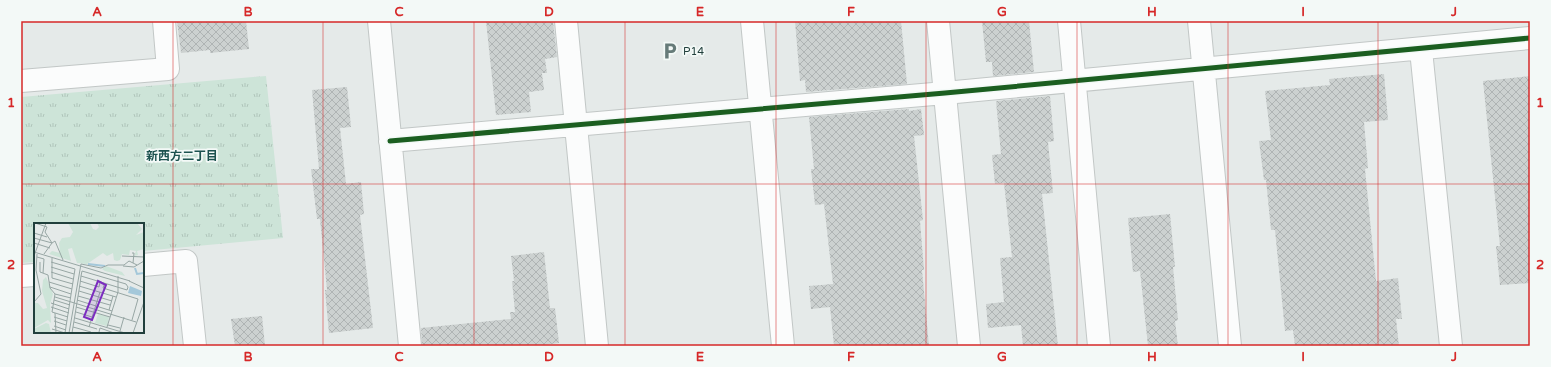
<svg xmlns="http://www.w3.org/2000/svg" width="1551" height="367" viewBox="0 0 1551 367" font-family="'Varela Round','Noto Sans JP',sans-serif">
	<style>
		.park { fill: url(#park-tufts) }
		.building { fill: url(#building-cross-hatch) }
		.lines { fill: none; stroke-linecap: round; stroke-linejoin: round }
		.minor-casing { stroke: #c2c7c6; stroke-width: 24 }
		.minor { stroke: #fbfcfc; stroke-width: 22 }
		.cycleway-casing { stroke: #f3f9f7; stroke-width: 8 }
		.cycleway { stroke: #1b5e20; stroke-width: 5 }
		.grid { fill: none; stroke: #d62828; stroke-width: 1; stroke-opacity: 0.55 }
		.labels { text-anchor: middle; stroke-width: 3.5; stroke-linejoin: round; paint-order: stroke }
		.poi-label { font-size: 11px; fill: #213f3c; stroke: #f3f9f7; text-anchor: start }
		.neighbourhood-label { font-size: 12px; font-weight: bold; fill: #1c524f; stroke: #f3f9f7 }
		.inset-river { fill: none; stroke: #a4c8da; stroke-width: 2 }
		.inset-road { fill: none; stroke: #97a6a4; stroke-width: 1 }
		.view { fill: #7b2cbf; fill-opacity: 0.15; stroke: #7b2cbf; stroke-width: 2 }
		.inset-edge { fill: none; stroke: #213f3c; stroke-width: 2 }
		.neatline { fill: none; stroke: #d62828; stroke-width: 1.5 }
		.grid-label { font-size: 13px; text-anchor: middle; font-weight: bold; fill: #d62828 }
	</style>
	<defs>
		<pattern id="park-tufts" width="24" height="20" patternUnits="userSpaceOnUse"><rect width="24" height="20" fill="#cde4d8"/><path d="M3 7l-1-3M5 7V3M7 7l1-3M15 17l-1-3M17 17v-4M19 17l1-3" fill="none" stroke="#b0c5ba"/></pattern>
		<pattern id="building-cross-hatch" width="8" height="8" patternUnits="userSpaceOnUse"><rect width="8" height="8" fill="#ccd1d0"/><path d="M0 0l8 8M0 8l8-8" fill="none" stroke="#afb4b4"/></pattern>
	</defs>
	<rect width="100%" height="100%" fill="#e5eae9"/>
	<!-- park -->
	<path class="park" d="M 266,76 L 283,238 L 143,251 L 143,224 L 35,224 L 35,262 L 21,263 L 21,97 Z"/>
	<!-- building -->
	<path class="building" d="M 177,21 L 246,21 L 249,49 L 210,53 L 210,50 L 181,53 Z
		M 486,21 L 553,21 L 557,57 L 545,59 L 547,73 L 542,73 L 544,90 L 529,92 L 531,112 L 496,115 Z
		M 795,21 L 901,21 L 907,84 L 806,92 L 805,80 L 800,81 Z
		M 982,21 L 1029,21 L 1034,72 L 993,76 L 992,62 L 986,62 Z
		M 1384,74 L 1388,120 L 1364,122 L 1368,168 L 1365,169 L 1376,281 L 1398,278 L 1402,319 L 1396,319 L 1399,346 L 1295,346 L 1293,330 L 1285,331 L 1275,230 L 1271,230 L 1266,180 L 1264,180 L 1259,141 L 1271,140 L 1265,91 L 1330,85 L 1329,79 Z
		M 1530,76 L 1530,283 L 1500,285 L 1496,246 L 1500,246 L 1483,81 Z
		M 347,87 L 351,127 L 340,128 L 346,184 L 361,182 L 364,214 L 360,215 L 373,328 L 329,333 L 325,290 L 327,290 L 320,219 L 317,219 L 311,169 L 319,169 L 312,90 Z
		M 1050,96 L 1054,141 L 1048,142 L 1053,193 L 1042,194 L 1058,346 L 1023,346 L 1021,325 L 988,328 L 986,304 L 1004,302 L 1000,258 L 1012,257 L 1004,183 L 995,184 L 992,155 L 1001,154 L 996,101 Z
		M 909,109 L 909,111 L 921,109 L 924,135 L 914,136 L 923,220 L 920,221 L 924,270 L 922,270 L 929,346 L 834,346 L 830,307 L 811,309 L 809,286 L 833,284 L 824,204 L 815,205 L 811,169 L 814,169 L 809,117 Z
		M 1170,214 L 1175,267 L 1173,267 L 1178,320 L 1175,321 L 1178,346 L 1148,346 L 1140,271 L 1133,272 L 1128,218 Z
		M 544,252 L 550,308 L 555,308 L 559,343 L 534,346 L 422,346 L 421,328 L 511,319 L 510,312 L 515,312 L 512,281 L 514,281 L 511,256 Z
		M 262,316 L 265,346 L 235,346 L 231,319 Z"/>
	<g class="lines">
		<!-- minor casing -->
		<g class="minor-casing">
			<path id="minor" d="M 379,21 L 410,346
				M 566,21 L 597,346
				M 752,21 L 783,346
				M 938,21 L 969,346
				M 1069,21 L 1099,346
				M 1199,21 L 1230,346
				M 1421,50 L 1451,346
				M 21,81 L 168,69 L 164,21
				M 390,141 L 945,93 L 1530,38
				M 143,265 L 186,261 L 195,346
				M 21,276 L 35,275"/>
		</g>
		<!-- minor -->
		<use href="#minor" class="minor"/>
		<!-- cycleway casing -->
		<g class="cycleway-casing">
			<path id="cycleway" d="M 390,141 L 945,93 L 1530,38"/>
		</g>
		<!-- cycleway -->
		<use href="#cycleway" class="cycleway"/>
	</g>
	<!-- grid -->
	<path class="grid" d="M 173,21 L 173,346M 323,21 L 323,346M 474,21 L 474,346M 625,21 L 625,346M 776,21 L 776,346M 926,21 L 926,346M 1077,21 L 1077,346M 1228,21 L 1228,346M 1378,21 L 1378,346M 21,184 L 1530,184"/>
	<!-- icons -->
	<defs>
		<g id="parking-bare" transform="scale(1.38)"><path d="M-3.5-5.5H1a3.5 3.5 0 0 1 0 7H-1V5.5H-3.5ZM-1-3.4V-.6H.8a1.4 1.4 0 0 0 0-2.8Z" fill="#667b79" stroke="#f3f9f7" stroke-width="2.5" paint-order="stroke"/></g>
	</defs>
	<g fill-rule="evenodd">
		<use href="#parking-bare" x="670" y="51"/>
	</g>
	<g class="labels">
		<!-- poi labels -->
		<g class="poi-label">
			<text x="683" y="55">P14</text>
		</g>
		<!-- neighbourhood labels -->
		<g class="neighbourhood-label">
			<text x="182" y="160">新西方二丁目</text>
		</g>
	</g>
	<!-- overview -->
	<g transform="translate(34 223)">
		<rect width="110" height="110" fill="#e5eae9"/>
		<path d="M 12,100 L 15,101 L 17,110 L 0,110 L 0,106 Z" fill="#cde4d8"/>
		<path d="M 34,0 L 56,0 L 59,6 L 62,7 L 65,4 L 63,0 L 103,0 L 108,6 L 102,12 L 110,9 L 110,26 L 103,28 L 104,32 L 100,33 L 102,28 L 96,27 L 95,32 L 88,31 L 86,37 L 83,38 L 80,37 L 79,30 L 73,33 L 69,30 L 53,41 L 43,40 L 38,25 L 34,26 L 37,38 L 15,31 L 18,28 L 26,30 L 25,20 L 28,15 L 36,14 L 39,9 ZM 72,43 L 88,49 L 91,53 L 71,48 L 68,46 ZM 12,54 L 19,71 L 16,81 L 17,100 L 14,97 L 0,105 L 0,80 L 4,80 L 9,86 L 13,85 L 8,68 L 9,57 Z" fill="#cde4d8"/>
		<path d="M 64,91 L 75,94 L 73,103 L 61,100 Z" fill="#cde4d8"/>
		<path d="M 96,63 L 108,68 L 107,73 L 94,70 Z" fill="#a4c8da"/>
		<path class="inset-river" d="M 54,41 L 71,43M 101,45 L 103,51 L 110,50"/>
		<path class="inset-road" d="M 1,0 L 13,4 L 11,9 L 18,20 L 10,31M 0,10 L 13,14M 0,15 L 18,20 L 21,18 L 29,37M 0,20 L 16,25M 0,29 L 96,58M 98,30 L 100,30 L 99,40M 0,33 L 12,0M 88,33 L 110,34M 3,34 L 10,36 L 9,50M 18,35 L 18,55 L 39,61M 6,39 L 6,49 L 14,52 L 16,65 L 21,71 L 18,89 L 34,94M 17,39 L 41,46 L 31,110M 89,43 L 100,44 L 110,38M 17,44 L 40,51M 17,49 L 39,56M 46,58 L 65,64 L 66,59M 95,58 L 110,65M 15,59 L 38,66M 71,60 L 69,65 L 104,76 L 98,97M 45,63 L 82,74M 16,64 L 37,71M 45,68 L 78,78M 21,71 L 37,75M 44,73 L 76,82M 21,74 L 102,99M 20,77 L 36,82M 43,77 L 78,88M 0,79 L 7,71 L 2,47 L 3,31M 17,80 L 35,86M 17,84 L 35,90M 42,84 L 76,94M 75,87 L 79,73M 42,89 L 58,94M 21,90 L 22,110M 20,94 L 33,98M 41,95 L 91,110M 20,98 L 32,102M 40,99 L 63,106M 74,102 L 86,105M 20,103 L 32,107M 39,104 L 57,109M 55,104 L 66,69M 73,104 L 84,69 L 84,53M 18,106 L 31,110M 86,108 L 90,94M 65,109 L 66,105 L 80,110M 35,110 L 47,41 L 67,45 L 74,42 L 90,42 L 95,38 L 103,42M 38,110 L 46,61 L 47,53 L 48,48 L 92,61 L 94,64 L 93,67 L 47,53M 99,110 L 110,79"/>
		<path class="view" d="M 64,58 L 72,62 L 58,97 L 50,94 Z"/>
		<rect width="110" height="110" class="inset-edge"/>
	</g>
	<!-- border -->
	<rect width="1551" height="367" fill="none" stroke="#f3f9f7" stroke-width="44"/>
	<rect x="22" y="22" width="1507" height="323" class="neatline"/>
	<g class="grid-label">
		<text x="97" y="16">A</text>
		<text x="248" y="16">B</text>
		<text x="399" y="16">C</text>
		<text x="549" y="16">D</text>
		<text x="700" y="16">E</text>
		<text x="851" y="16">F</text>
		<text x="1002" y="16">G</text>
		<text x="1152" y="16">H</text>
		<text x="1303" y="16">I</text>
		<text x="1454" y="16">J</text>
		<text x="11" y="107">1</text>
		<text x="1540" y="107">1</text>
		<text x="11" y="269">2</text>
		<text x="1540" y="269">2</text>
		<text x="97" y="361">A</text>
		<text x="248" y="361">B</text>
		<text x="399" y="361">C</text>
		<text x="549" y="361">D</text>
		<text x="700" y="361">E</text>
		<text x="851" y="361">F</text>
		<text x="1002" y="361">G</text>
		<text x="1152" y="361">H</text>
		<text x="1303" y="361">I</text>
		<text x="1454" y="361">J</text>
	</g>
</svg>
